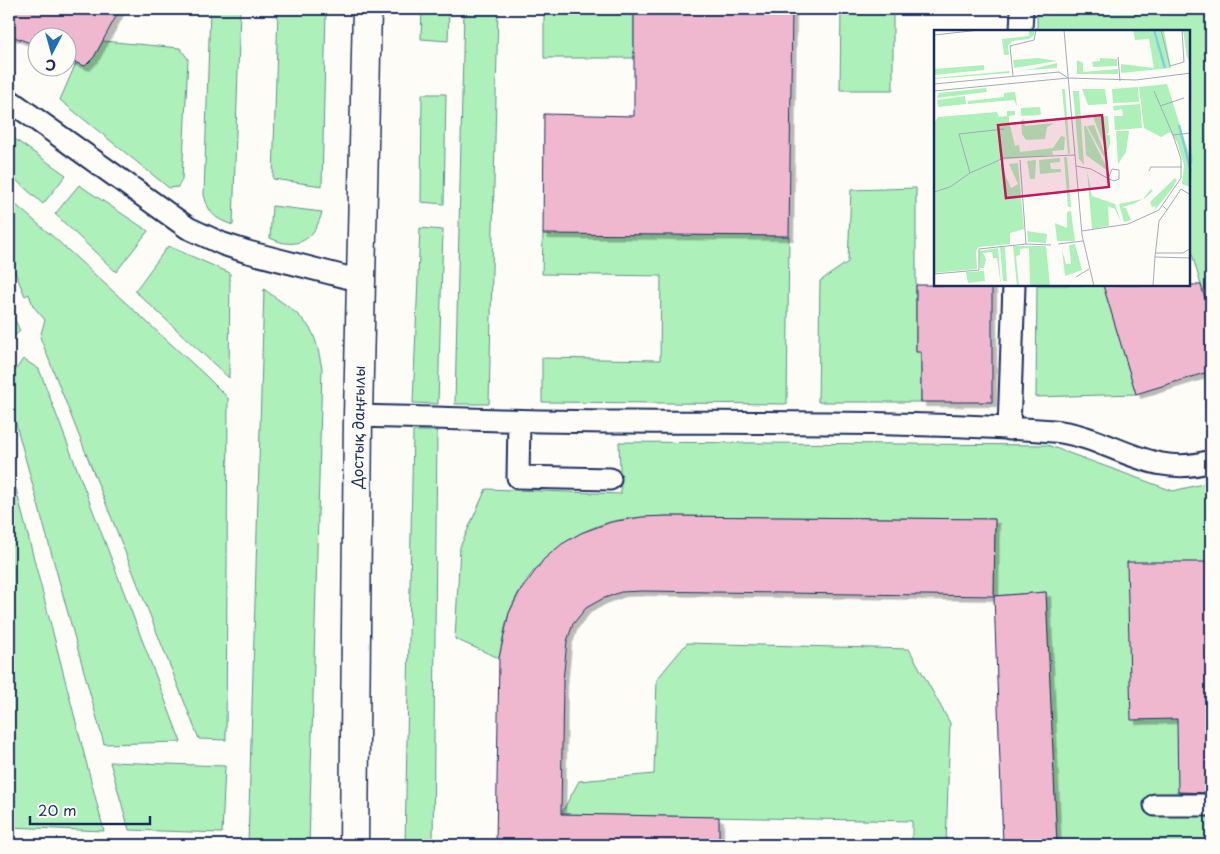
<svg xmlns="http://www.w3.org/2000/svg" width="1220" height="854" viewBox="0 0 1220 854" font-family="'Playpen Sans',sans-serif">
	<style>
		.green { fill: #adf0ba; stroke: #64908c }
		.building { fill: #f0b8ce; stroke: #1b2f5e; filter: url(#shadow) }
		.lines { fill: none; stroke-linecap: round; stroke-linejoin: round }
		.lane-casing { stroke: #1b2f5e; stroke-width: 25 }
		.secondary-casing { stroke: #1b2f5e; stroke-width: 31 }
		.lane { stroke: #fdfcf7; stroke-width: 21 }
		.secondary { stroke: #fdfcf7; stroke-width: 28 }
		.labels { text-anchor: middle; stroke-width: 4.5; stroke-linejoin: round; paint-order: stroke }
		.street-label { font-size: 15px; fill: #1b2f5e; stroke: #fdfcf7 }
		.inset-river { fill: none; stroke: #83cde3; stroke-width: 2.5 }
		.inset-road { fill: none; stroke: #a3aaba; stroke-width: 1 }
		.view { fill: #c2185b; fill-opacity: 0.15; stroke: #c2185b; stroke-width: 2.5 }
		.inset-edge { fill: none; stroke: #1b2f5e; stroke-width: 2.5 }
	</style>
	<defs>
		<filter id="shadow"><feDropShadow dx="4.5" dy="4.5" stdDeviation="0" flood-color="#0004"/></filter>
	</defs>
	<rect width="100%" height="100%" fill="#fdfcf7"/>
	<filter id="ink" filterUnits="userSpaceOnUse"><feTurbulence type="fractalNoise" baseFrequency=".02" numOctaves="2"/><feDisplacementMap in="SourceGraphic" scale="10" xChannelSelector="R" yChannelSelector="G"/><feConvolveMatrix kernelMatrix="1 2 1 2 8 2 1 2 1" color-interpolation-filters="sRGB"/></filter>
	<g filter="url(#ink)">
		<!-- green -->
		<path class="green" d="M 210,9 L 240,9 L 233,225 C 215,219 209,214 204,195 Z
			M 278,9 L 326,9 L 322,186 L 273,179 Z
			M 422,9 L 449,9 L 448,41 L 421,39 Z
			M 464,9 L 498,9 L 489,404 L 455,404 Z
			M 544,9 L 634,9 L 634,58 L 544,58 Z
			M 841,9 L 893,9 L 893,90 L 840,90 Z
			M 1037,9 L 1211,9 L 1211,319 L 1189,244 L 1189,31 L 1037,31 Z
			M 103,41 L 180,48 L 188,59 L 182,180 L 178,187 L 169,188 L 60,100 L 76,63 L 83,65 L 94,57 Z
			M 422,94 L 446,94 L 444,204 L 421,202 Z
			M 9,135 L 66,175 L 43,204 L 9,174 Z
			M 79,185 L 148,231 L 116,272 L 55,214 Z
			M 916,188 L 916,351 L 921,352 L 921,402 L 818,402 L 820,281 L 848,262 L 851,190 Z
			M 9,199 L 58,241 L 205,375 L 228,398 L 226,740 L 199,739 L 40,337 L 45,320 L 33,306 L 29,294 L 25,296 L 9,258 Z
			M 272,206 L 322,212 C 315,240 297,251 270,238 Z
			M 420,228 L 443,230 L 438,404 L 413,403 Z
			M 543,233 L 789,236 L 787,404 L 542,402 L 542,358 L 660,360 L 661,276 L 542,274 Z
			M 168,246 L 230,273 L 229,378 L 135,291 Z
			M 1037,285 L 1103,285 L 1136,394 L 1036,397 Z
			M 264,289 C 279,301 301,313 311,330 C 317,341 319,355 322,368 L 309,845 L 248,845 Z
			M 9,306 L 20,331 L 9,341 Z
			M 23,359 L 39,369 L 181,742 L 104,744 L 9,399 L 9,380 Z
			M 413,431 L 437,431 L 433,845 L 405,845 Z
			M 619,442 L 1047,445 L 1173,491 L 1211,482 L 1211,845 L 1057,845 L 1046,592 L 994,596 L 995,519 L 667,516 C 649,517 629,517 610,522 C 565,534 526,568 509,613 C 504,628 502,643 499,658 L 455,639 L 460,547 L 486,489 L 621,494 Z
			M 9,462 L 104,831 L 9,827 Z
			M 687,643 L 909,649 L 950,723 L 946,845 L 912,845 L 912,821 L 561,814 L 579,781 L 654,774 L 657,679 Z
			M 110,762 L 225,766 L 222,833 L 129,830 Z"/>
		<!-- building -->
		<path class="building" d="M 9,9 L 120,9 L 94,57 L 85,66 L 68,60 L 68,38 L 38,38 L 38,46 L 9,35 Z
			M 634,9 L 792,9 L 789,236 L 543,234 L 544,114 L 634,116 Z
			M 916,285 L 992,285 L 992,402 L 921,402 L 921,352 L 916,352 Z
			M 1103,285 L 1201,285 L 1211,319 L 1211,371 L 1136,394 Z
			M 667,516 L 995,519 L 994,596 L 643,591 L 621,592 L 602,599 L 586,608 L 573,624 L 567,641 L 563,681 L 561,814 L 719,817 L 719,845 L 496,845 L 499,658 L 509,613 L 519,593 L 544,559 L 562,544 L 581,533 L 611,522 L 642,517 Z
			M 1127,562 L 1211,562 L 1211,793 L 1178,792 L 1177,719 L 1131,720 Z
			M 1046,592 L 1057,845 L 1003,845 L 994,596 Z"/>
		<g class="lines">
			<!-- lane casing -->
			<g class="lane-casing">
				<path id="lane" d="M 1021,31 L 1022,9
					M 9,100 L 188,228 L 223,244 L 248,252 L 361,281
					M 358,416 C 449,418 540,422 630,422 C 771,423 913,421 1053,431 C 1111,436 1150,480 1211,461
					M 519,421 L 518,477 L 610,479
					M 1009,429 L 1014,285
					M 1155,805 L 1211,805"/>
			</g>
			<!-- secondary casing -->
			<g class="secondary-casing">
				<path id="secondary" d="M 354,845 L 358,416 L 367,9"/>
			</g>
			<!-- lane -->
			<use href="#lane" class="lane"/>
			<!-- secondary -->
			<use href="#secondary" class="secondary"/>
		</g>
	</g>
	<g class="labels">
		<!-- street labels -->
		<g class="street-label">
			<text transform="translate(359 427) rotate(-89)" y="5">Достық даңғылы</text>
		</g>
	</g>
	<!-- overview -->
	<g transform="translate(934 30)">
		<rect width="256" height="256" fill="#fdfcf7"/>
		<path d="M 95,0 L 100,0 L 100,5 L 95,9 L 78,11 L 74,16 L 75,25 L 70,25 L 68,9 L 95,6 ZM 199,0 L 230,0 L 237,38 L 187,43 L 187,34 L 220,38 L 215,9 L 201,10 ZM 249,0 L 256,0 L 256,32 L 253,27 ZM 104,28 L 123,31 L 80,38 L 79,30 ZM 166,28 L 183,29 L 183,36 L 159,37 L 158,32 L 166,31 ZM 143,30 L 149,33 L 149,42 L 184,39 L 184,44 L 143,44 ZM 123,33 L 123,38 L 80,41 L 98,39 ZM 50,35 L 50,40 L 0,45 L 0,39 ZM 76,41 L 75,43 L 0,49 L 0,48 ZM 233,54 L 256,127 L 256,157 L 248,154 L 250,135 L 243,112 L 236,102 L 227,107 L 210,98 L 205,57 ZM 204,57 L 205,72 L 179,73 L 178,59 ZM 52,58 L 53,62 L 3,68 L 5,63 ZM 128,59 L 131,59 L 136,124 L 134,124 ZM 148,59 L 171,59 L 173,74 L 154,75 ZM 139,61 L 145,61 L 150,135 L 145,129 ZM 81,62 L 83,76 L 80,70 L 34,74 L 34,71 L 70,67 L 70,63 ZM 31,66 L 32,74 L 4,77 L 3,70 ZM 206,74 L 208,98 L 181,100 L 180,86 L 189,86 L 188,79 L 180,81 L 179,76 ZM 106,77 L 107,85 L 87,86 L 87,78 ZM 73,81 L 81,81 L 81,85 L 75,86 L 75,91 L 81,116 L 85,115 L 86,122 L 119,118 L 127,106 L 131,107 L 130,120 L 118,121 L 119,125 L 65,130 L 77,158 L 84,154 L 75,134 L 84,133 L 90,199 L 76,203 L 76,214 L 45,217 L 42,221 L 43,239 L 0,243 L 0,93 L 4,87 L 63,82 L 65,87 L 73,86 ZM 174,86 L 175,102 L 172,105 L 176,105 L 176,115 L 173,122 L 159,87 ZM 90,89 L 91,96 L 120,93 L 113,97 L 111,109 L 92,110 L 88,104 L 87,90 ZM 160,95 L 171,124 L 170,127 L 153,96 ZM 150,96 L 152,96 L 175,142 L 152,125 ZM 182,101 L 195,101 L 192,122 L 184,134 ZM 130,127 L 133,127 L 137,177 L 134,177 ZM 126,128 L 126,132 L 116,133 L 117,139 L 127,139 L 127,142 L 106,144 L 105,130 ZM 102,130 L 101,149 L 96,149 L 93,131 ZM 153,140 L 158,166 L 181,174 L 187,192 L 181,179 L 174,176 L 175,196 L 158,199 ZM 241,148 L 243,150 L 237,160 L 220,181 L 222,176 L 218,177 L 216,172 ZM 217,159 L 219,161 L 211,168 L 199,174 L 188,177 L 192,178 L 197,190 L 190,192 L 185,174 L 209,169 ZM 137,181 L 141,211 L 123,211 L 121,193 L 133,198 L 133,182 ZM 93,201 L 113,204 L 112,213 L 94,212 ZM 141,214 L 148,240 L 131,246 L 128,220 L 132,234 L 137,234 L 135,215 ZM 79,216 L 112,216 L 116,255 L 96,256 L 95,218 L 86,219 L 86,225 L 82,226 L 85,256 L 83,256 ZM 66,217 L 71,217 L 73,251 L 69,251 ZM 64,218 L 67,256 L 63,228 L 59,228 L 58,222 L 49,223 L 52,229 L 50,238 L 46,238 L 45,221 ZM 50,241 L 51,251 L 34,253 L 32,242 Z" fill="#adf0ba"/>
		<path class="inset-river" d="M 220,0 L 231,38M 245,95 L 257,142"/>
		<path class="inset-road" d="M 130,0 L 148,205 L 160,256M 227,0 L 236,36 L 250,32 L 248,0M 0,5 L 46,0M 184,27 L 186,51M 79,46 L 76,16 L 100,10 L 102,0M 134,48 L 202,50 L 257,43M 0,54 L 125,42 L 134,48M 0,61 L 134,48M 220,61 L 239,105M 226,76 L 250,68M 70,99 L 25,104 L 36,143 L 70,128 L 141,125M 142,136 L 157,139 L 173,148 L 174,149 L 175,149 L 180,151 L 185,149 L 185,140 L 178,139 L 174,149M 215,141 L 217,137 L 248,137M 0,162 L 16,157 L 36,143M 233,180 L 247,159 L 257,165M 148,201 L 194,194 L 225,180 L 247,148 L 247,129 L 239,105 L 257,103M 92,214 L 117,215M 124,214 L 149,211M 222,223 L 249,223 L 257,218M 221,227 L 225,191 L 233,180 L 229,176M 0,244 L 45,240 L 45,219 L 92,214 L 86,130M 142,247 L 155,239M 219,256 L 221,227 L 257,228"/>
		<path class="view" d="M 168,85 L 175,157 L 72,168 L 64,95 Z"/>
		<rect width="256" height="256" class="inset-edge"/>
	</g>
	<!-- margin -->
	<rect width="1220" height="854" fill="none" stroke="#fdfcf7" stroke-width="30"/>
	<rect x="15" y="15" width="1190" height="824" fill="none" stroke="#1b2f5e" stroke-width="2" filter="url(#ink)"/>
	<!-- north arrow -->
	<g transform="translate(52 52) rotate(186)"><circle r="24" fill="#fdfcf7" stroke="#a3aaba"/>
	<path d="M0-4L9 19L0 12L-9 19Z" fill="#1f6fb2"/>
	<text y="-8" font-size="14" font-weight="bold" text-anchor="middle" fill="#1b2f5e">С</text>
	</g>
	<!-- scale -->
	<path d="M30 816v8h120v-8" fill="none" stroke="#1b2f5e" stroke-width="2.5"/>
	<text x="38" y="816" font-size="15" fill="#1b2f5e" stroke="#fdfcf7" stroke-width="4" paint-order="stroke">20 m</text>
</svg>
